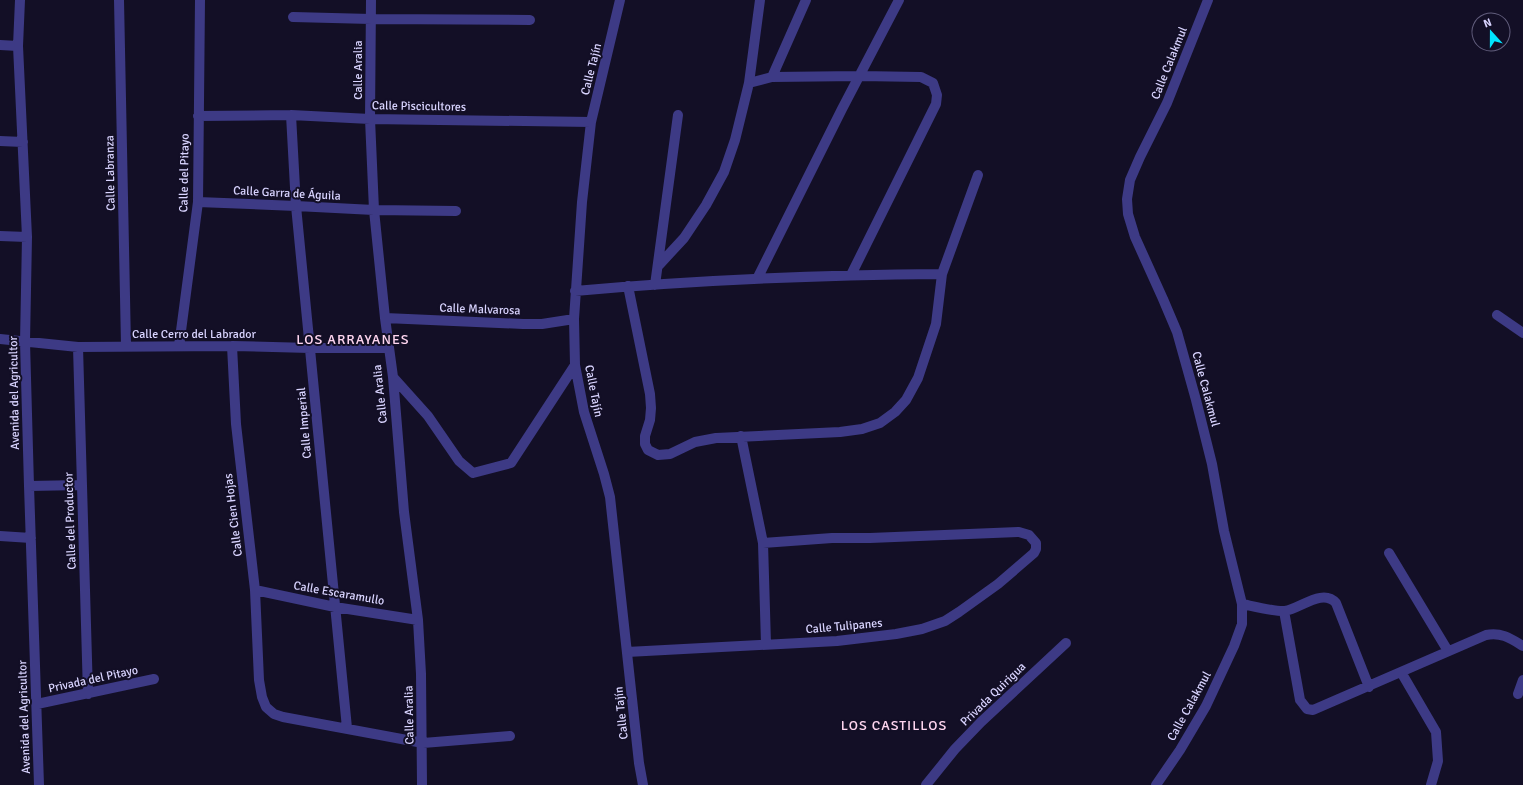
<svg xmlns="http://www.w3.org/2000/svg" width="1523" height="785" viewBox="0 0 1523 785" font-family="Signika,sans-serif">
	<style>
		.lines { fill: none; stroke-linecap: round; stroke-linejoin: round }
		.minor { stroke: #3d3a85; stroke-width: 10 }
		.labels { text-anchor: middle; stroke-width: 4; stroke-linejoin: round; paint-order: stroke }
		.street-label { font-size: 12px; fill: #d9d4ff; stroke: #130f26 }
		.quarter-label { font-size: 14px; letter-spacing: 1px; fill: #ffd6f0; stroke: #130f26 }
	</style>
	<rect width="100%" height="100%" fill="#130f26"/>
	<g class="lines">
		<!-- minor -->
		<path class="minor" d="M 20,0 L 18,46 L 27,237 L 25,342 L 29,486 L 39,785
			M 119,0 L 126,346
			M 371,0 L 370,119 L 374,210 L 385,318 L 393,377 L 404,512 L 418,620 L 421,674 L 422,785
			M 620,0 L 591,122 L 582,202 L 574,319 L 575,365 L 584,412 L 604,474 L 610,497 L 639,763 L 643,785
			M 293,17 L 371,19 L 530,20
			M 0,45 L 18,46
			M 772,77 L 806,0
			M 749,83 L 772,77 L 860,76 L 921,77 L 933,83 L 937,95 L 936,104 L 851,275
			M 291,115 L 296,206 L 347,728
			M 198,116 L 291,115 L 370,119 L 591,122
			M 0,141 L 23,142
			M 198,202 L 296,206 L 374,210 L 456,211
			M 0,236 L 27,237
			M 659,265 L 684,238 L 706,205 L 724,172 L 735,140 L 749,83 L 760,0
			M 757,279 L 842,109 L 899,0
			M 655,285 L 678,115
			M 628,286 L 650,394 L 651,408 L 650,420 L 645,436 L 645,444 L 648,450 L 658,455 L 670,454 L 695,442 L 716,438 L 840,432 L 862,429 L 880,423 L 895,412 L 906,400 L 918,378 L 936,324 L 942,274 L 978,175
			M 575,291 C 697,280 819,275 942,274
			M 1497,315 L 1523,333
			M 385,318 L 523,324 L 542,324 L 574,319
			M 0,339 L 78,347 L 232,346 L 310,348 L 388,348
			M 179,346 L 198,202 L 200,0
			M 232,346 L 236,424 L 255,590 L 259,680 L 262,697 L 266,707 L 274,714 L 283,717 L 423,743 L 510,736
			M 78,347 L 88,694
			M 393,377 L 428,416 L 459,461 L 473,473 L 511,463 L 575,365
			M 741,436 L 763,543 L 766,644
			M 29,486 L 82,485
			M 0,536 L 31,538
			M 1389,553 L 1448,651
			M 255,590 L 335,607 L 418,620
			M 1242,604 C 1252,606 1276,612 1285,611 C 1301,608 1323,588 1336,603 L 1369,687
			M 1284,611 L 1300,700 L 1307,709 L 1313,710 L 1486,635 C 1501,632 1510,638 1523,646
			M 627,652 L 837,641 L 896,634 L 922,629 L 945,621 L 959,612 L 998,584 L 1034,553 L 1036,549 L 1036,543 L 1029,535 L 1019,532 L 870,538 L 832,538 L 763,543
			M 1401,672 L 1436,732 L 1438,761 L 1431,785
			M 1518,694 L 1523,680
			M 37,704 L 154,679
			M 926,785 L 955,749 L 981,722 L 1066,643
			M 1156,785 L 1180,750 L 1206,706 L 1234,646 L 1242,624 L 1242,604 L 1224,531 L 1212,464 L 1196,400 L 1177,332 L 1163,299 L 1135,237 L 1128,214 L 1127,199 L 1130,180 L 1140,157 L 1167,103 L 1208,0"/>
	</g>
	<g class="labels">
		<!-- street labels -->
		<g class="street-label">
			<text transform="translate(1169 63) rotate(-68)" y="4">Calle Calakmul</text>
			<text transform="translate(591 69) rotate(-76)" y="4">Calle Tajín</text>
			<text transform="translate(358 70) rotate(-90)" y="4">Calle Aralia</text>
			<text transform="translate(419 106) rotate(1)" y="4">Calle Piscicultores</text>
			<text transform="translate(110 173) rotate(-91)" y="4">Calle Labranza</text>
			<text transform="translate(184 173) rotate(-89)" y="4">Calle del Pitayo</text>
			<text transform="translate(287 193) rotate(3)" y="4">Calle Garra de Águila</text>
			<text transform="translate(480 309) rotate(2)" y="4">Calle Malvarosa</text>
			<text x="194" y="338">Calle Cerro del Labrador</text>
			<text transform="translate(1206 389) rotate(75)" y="4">Calle Calakmul</text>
			<text transform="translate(594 391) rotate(79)" y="4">Calle Tajín</text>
			<text transform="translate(14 393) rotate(-91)" y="4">Avenida del Agricultor</text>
			<text transform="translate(380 394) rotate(-96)" y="4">Calle Aralia</text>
			<text transform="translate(304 423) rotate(-95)" y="4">Calle Imperial</text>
			<text transform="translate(233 515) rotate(-97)" y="4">Calle Cien Hojas</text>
			<text transform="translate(70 521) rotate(-92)" y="4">Calle del Productor</text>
			<text transform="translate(339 593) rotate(10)" y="4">Calle Escaramullo</text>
			<text transform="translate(844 626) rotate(-5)" y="4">Calle Tulipanes</text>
			<text transform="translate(93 679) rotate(-12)" y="4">Privada del Pitayo</text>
			<text transform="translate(993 694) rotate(-44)" y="4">Privada Quirigua</text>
			<text transform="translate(1189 706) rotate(-61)" y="4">Calle Calakmul</text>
			<text transform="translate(621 713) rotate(-96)" y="4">Calle Tajín</text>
			<text transform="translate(409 715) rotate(-91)" y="4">Calle Aralia</text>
			<text transform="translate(24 717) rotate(-92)" y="4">Avenida del Agricultor</text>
		</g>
		<!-- quarter labels -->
		<g class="quarter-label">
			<text x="353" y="344">LOS ARRAYANES</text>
			<text x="894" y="730">LOS CASTILLOS</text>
		</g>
	</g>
	<!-- north arrow -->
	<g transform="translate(1491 32) rotate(339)"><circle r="19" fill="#130f26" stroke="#625e7d"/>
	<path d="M0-3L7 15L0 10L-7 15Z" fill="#00e5ff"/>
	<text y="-6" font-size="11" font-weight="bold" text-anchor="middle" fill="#d9d4ff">N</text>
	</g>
</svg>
